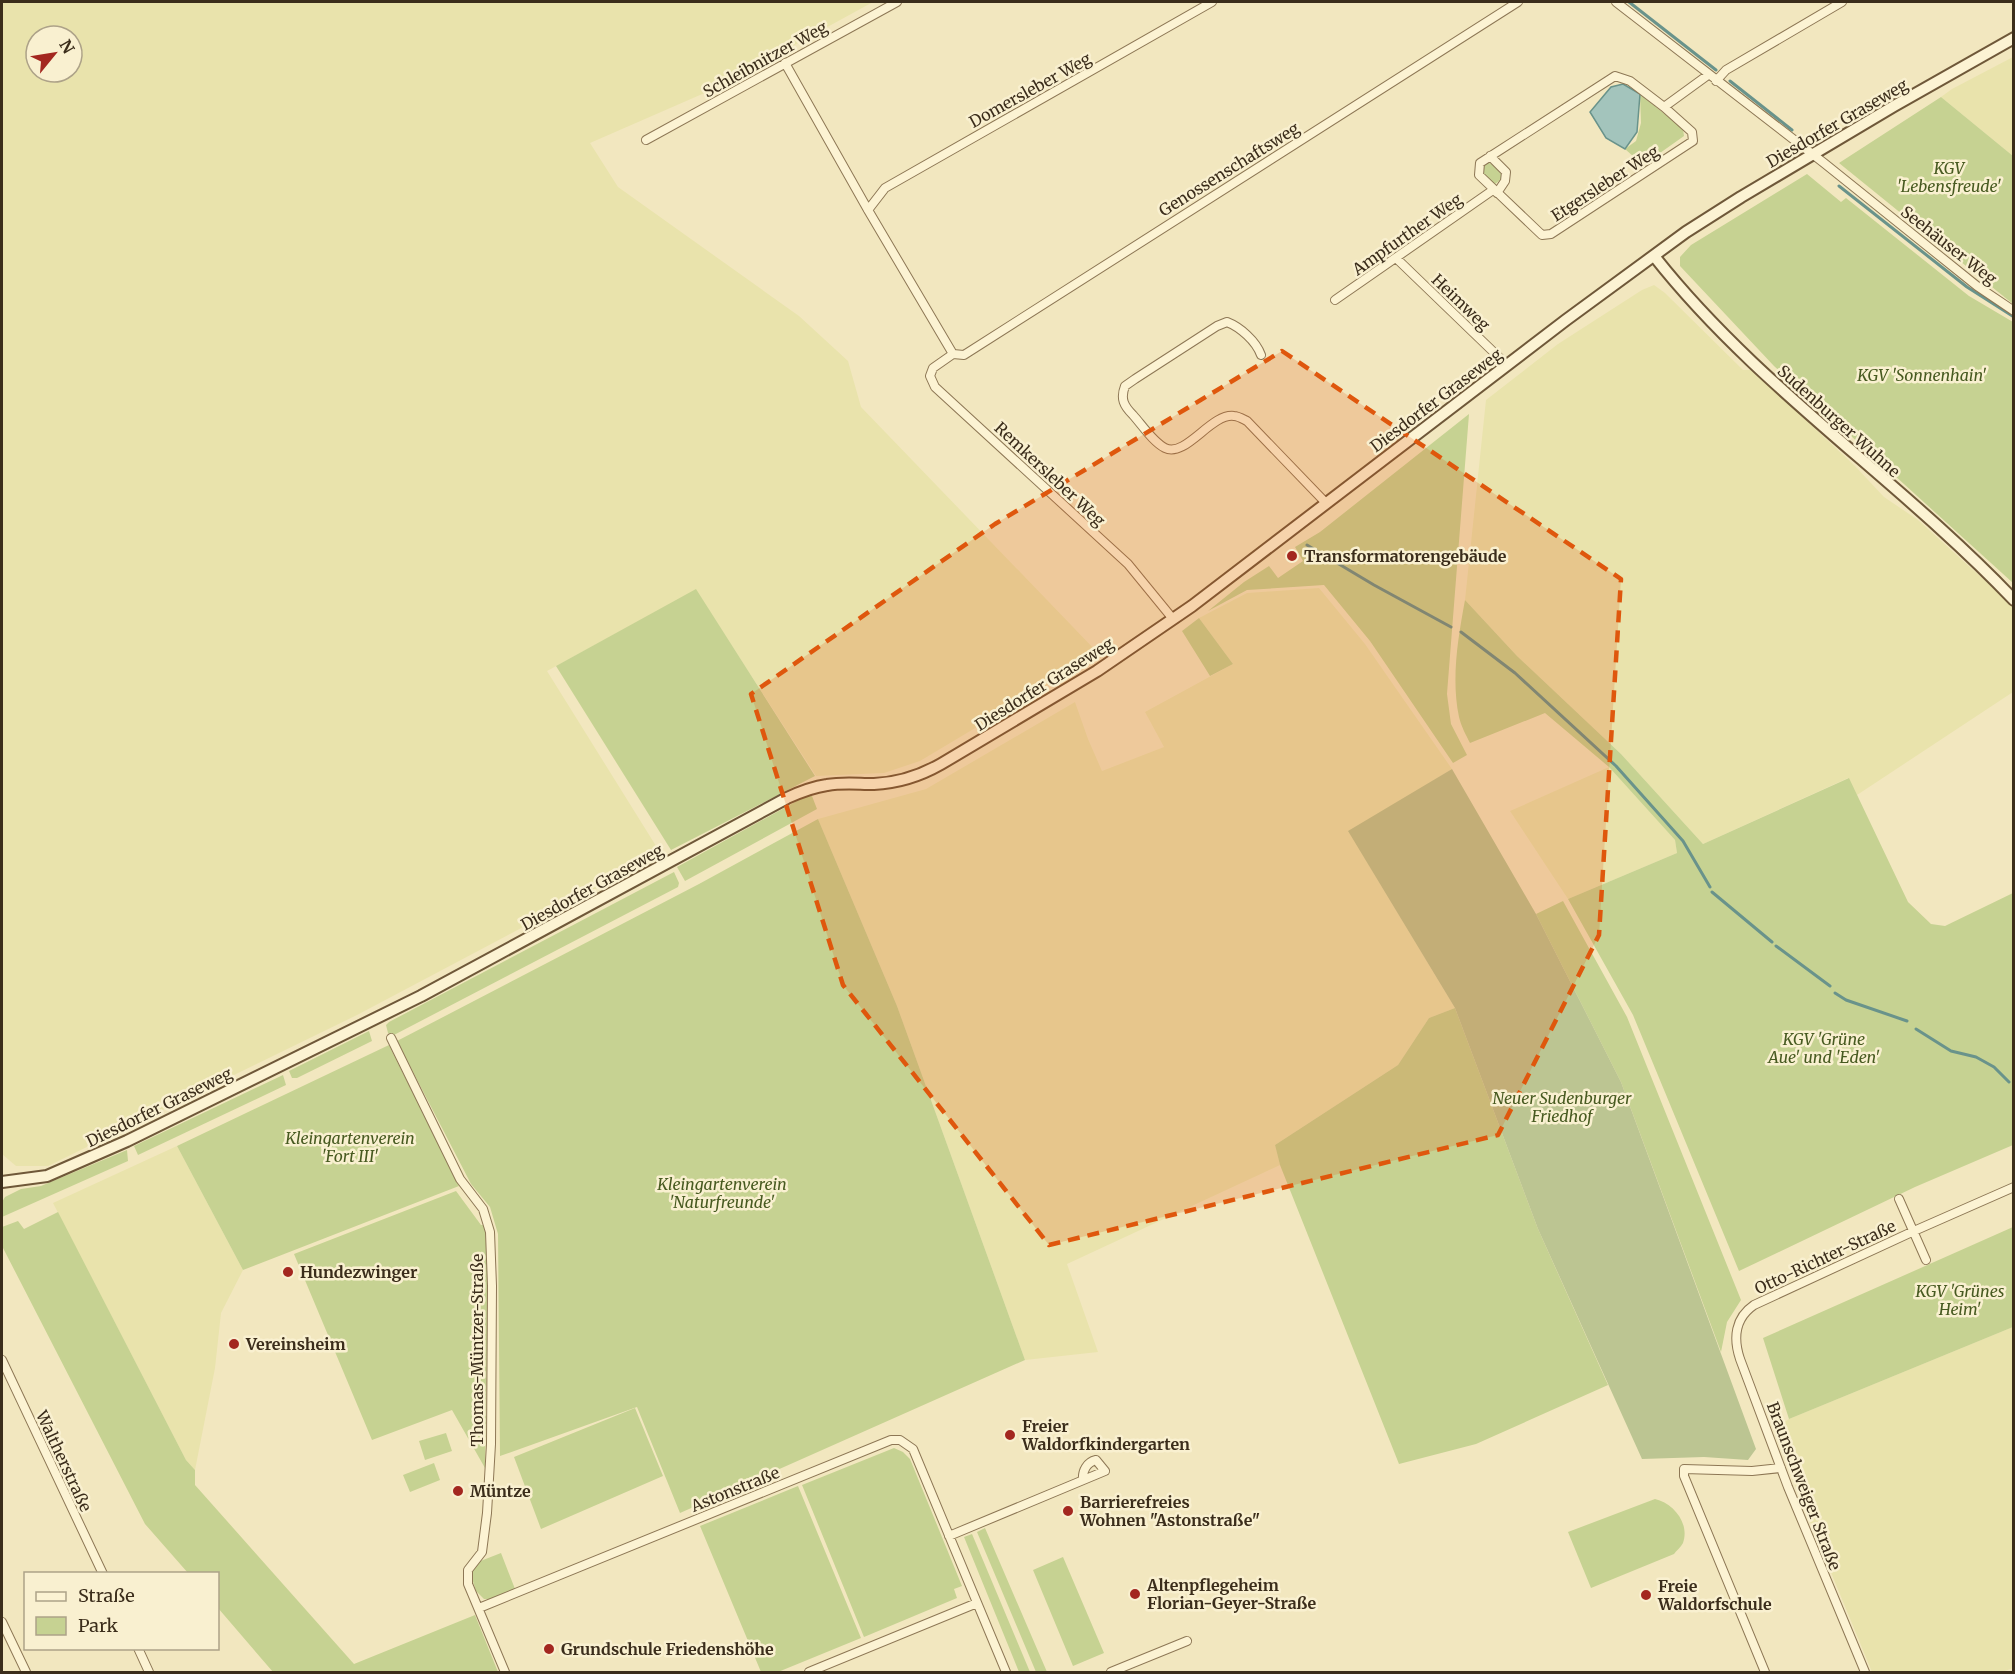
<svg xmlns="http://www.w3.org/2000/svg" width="2015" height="1674" viewBox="0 0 2015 1674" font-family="Merriweather,serif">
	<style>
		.farmland { fill: #e9e3ac; fill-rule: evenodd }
		.green { fill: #c6d292 }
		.cemetery { fill: #bcc592 }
		.water { fill: #a3c4bc; stroke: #69938b; stroke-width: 1.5 }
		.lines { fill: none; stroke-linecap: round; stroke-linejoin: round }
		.stream { stroke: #69938b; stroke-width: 3 }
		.street-casing { stroke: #8d7755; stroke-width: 10 }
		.secondary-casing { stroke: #6f5839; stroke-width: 14 }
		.street { stroke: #fcf3d3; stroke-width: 8 }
		.secondary { stroke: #fcf3d3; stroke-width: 10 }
		.marked { fill: #df570d; fill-opacity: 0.2; stroke: #df570d; stroke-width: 4.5; stroke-dasharray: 12 8; stroke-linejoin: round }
		.poi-dot { fill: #a3271f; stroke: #f9f0d0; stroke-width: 2 }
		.labels { text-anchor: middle; stroke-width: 5; stroke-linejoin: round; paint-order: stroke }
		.street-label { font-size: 16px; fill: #3b2d1b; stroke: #f9f0d0 }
		.park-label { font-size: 16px; font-style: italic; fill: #475a20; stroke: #f9f0d0 }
		.poi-label { font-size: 16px; font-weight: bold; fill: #3b2d1b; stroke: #f9f0d0; text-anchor: start }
	</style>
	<rect width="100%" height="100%" fill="#f2e7bf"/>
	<!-- farmland -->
	<path class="farmland" d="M 2,2 L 873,2 L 716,88 L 590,143 L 618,187 L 799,316 L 848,361 L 861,407 L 1099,654 L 920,761 L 884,773 L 816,776 L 696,590 L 547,671 L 661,854 L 357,1015 L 48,1166 L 16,1166 L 2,1154 ZM 36,36 L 72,36 L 72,72 L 36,72 Z
		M 2013,57 L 2013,156 L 1941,97 L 1952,89 Z
		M 1654,285 L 1665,293 L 1743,370 L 1751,370 L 1781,397 L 1855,466 L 1884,497 L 1918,520 L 2014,607 L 2013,692 L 1857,795 L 1848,778 L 1703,844 L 1621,754 L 1517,656 L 1465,600 L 1486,400 L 1558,344 L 1642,290 Z
		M 1319,588 L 1365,644 L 1452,769 L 1349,832 L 1455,1008 L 1429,1018 L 1398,1065 L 1275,1145 L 1280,1165 L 1067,1264 L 1098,1352 L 1025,1360 L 897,1006 L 818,819 L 926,789 L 1075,702 L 1088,739 L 1102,771 L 1164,747 L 1145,712 L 1233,664 L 1199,618 L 1247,593 Z
		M 1609,767 L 1675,840 L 1677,853 L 1568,899 L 1510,811 Z
		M 177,1146 L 243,1270 L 221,1313 L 215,1368 L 195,1470 L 186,1460 L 53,1203 Z
		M 2013,1327 L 2013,1668 L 2002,1672 L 1872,1672 L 1791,1475 L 1789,1452 L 1778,1426 L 1789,1419 Z"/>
	<!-- green -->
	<path class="green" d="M 1640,94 L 1683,129 L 1684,136 L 1643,165 L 1625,149 L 1636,141 L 1641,123 Z
		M 1941,97 L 2013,156 L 2013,304 L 1839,163 Z
		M 1487,162 C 1494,164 1500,171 1503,178 L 1495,184 C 1489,180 1482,175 1482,168 Z
		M 1807,174 L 1841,202 L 1846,198 L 1969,296 L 2013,322 L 2013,583 L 1774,366 L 1680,266 L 1680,257 L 1691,245 Z
		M 1469,414 L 1447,694 L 1451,724 L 1467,755 L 1453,763 L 1370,641 L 1324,585 L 1247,590 L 1208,611 L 1244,582 L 1269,566 L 1278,578 L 1303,561 L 1295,547 L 1320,532 Z
		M 696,589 L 815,776 L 671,850 L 556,666 Z
		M 1465,600 L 1517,656 L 1621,754 L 1703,844 L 1849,778 L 1908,902 L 1931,924 L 1945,926 L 2013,893 L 2013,1145 L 1915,1187 L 1739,1271 L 1633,1015 L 1568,899 L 1677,853 L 1675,840 L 1609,767 L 1545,713 L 1470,743 C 1466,735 1461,726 1459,717 C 1451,679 1458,638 1465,600 Z
		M 1199,618 L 1233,664 L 1210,676 L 1182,631 Z
		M 806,796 L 812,796 L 817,809 L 685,881 L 677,867 Z
		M 818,819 L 897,1006 L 1025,1360 L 680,1513 L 637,1407 L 500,1456 L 498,1234 L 490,1207 L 471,1184 L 397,1041 L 699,884 Z
		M 674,872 L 679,883 L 678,887 L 392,1036 L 388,1033 L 386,1025 L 389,1022 Z
		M 1563,901 L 1627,1017 L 1741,1300 L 1727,1322 L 1721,1352 L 1621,1082 L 1536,914 Z
		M 1455,1008 L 1538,1229 L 1608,1385 L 1476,1444 L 1399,1464 L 1280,1165 L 1275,1145 L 1398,1065 L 1429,1018 Z
		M 369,1031 L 372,1041 L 297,1078 L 292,1078 L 289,1071 Z
		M 389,1045 L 459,1186 L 243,1270 L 177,1146 Z
		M 283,1075 L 286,1085 L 138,1155 L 134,1146 Z
		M 127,1150 L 128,1161 L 2,1217 L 2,1202 L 5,1197 L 21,1189 L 41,1186 Z
		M 456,1191 L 481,1225 L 485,1225 L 488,1283 L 485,1468 L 452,1410 L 372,1440 L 294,1254 Z
		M 58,1212 L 186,1460 L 195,1470 L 195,1485 L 354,1664 L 475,1615 L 498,1672 L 273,1672 L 218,1608 L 218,1574 L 188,1573 L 145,1524 L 2,1246 L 2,1227 L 18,1221 L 24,1229 Z
		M 2013,1227 L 2013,1327 L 1789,1419 L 1763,1338 Z
		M 635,1408 L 663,1476 L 541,1529 L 514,1457 Z
		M 446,1433 L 452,1451 L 425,1460 L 419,1441 Z
		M 894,1448 L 903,1452 L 910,1459 L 962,1586 L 954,1589 L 957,1598 L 864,1637 L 802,1485 Z
		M 434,1463 L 440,1480 L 410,1492 L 403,1475 Z
		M 798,1486 L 861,1638 L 778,1672 L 761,1672 L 700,1526 Z
		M 1655,1499 C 1673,1503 1690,1523 1683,1543 C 1681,1547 1676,1551 1674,1554 L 1591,1588 L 1568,1532 Z
		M 985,1528 L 1047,1672 L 1036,1672 L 977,1532 Z
		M 972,1534 L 1030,1672 L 1019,1672 L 964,1537 Z
		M 501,1553 L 515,1589 L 492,1599 L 484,1599 L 476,1591 L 470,1572 L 478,1562 Z
		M 1063,1557 L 1104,1653 L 1073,1666 L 1033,1570 Z"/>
	<!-- cemetery -->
	<path class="cemetery" d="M 1452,769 L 1536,914 L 1621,1082 L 1756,1449 L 1748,1460 L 1704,1457 L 1642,1459 L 1538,1229 L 1455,1008 L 1348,831 Z"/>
	<!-- water -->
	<path class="water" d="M 1623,84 L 1640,94 L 1637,132 L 1625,149 L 1606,138 L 1590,112 L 1611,87 Z"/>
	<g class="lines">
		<!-- stream -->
		<path class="stream" d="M 1629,2 L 1716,70
			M 1730,81 L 1792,130
			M 1839,186 L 1967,287 L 2014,317
			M 1307,545 L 1374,585 L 1451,627
			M 1461,632 L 1515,673 L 1616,766 L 1683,841 L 1710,887
			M 1712,892 L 1772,942
			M 1776,946 L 1830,986
			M 1835,993 L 1846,1000 L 1907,1021
			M 1916,1029 L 1951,1051 L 1976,1057 L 1994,1067 L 2009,1082"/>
		<!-- street casing -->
		<g class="street-casing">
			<path id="street" d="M 1616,2 L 1824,163 L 1977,286 L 2014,311
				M 785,63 L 868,210 L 953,354
				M 1716,81 L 1726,70 L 1842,2
				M 1664,107 L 1630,81 L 1615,76 L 1480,163 L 1479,175 L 1542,235 L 1551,234 L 1693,141 L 1692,132 L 1664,107 L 1708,75
				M 646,140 L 897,2
				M 1490,156 L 1506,172 L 1505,181 L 1497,193
				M 868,210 L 885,188 L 1212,2
				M 1396,258 L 1507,365
				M 1335,300 L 1493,190
				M 953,354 L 964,355 L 1518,2
				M 953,354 L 933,368 L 930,376 L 935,387 L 1128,564 L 1173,619
				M 1261,355 C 1256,341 1240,327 1227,322 L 1217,326 L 1135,379 L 1125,386 C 1120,399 1124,406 1133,415 C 1142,425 1153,442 1165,448 C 1186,458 1211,413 1234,416 C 1238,416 1243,419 1247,421 L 1326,503
				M 391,1038 L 460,1179 L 483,1209 L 490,1232 L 492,1286 L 491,1444 L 487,1513 L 482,1552 L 468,1570 L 468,1584 L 505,1672
				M 1899,1199 L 1926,1260
				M 2,1360 L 103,1574
				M 949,1536 L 1105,1471 L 1096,1460 C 1087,1462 1082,1471 1083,1480
				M 479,1608 L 891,1440 L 900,1440 L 913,1449 L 1006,1672
				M 2,1622 L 26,1672
				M 138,1648 L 149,1672
				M 809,1672 L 977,1603
				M 1111,1672 L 1187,1641
				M 1765,1672 L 1684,1476 L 1684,1469 L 1752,1471 L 1781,1468
				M 1865,1672 L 1788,1487 L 1740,1359 C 1733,1338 1735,1318 1754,1305 L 1914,1231 L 2014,1187"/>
		</g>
		<!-- secondary casing -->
		<g class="secondary-casing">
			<path id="secondary" d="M 1654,256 C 1757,387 1899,479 2014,600
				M 2,1182 L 47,1176 L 127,1141 L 421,996 L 787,798 C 800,792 813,787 827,785 C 843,782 858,784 874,784 C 898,783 920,776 941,764 L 1097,671 L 1192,606 L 1566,320 L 1686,232 L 1741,197 L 1894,106 L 2014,38"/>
		</g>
		<!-- street -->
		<use href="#street" class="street"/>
		<!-- secondary -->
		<use href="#secondary" class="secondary"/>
	</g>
	<!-- marked area -->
	<path class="marked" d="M 1282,351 L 1621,579 L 1599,935 L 1498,1135 L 1049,1245 L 843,985 L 751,694 L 995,524 Z"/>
	<!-- markers -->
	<g class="poi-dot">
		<circle cx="1292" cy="556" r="6"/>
		<circle cx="288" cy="1272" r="6"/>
		<circle cx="234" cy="1344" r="6"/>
		<circle cx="1010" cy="1435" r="6"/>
		<circle cx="458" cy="1491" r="6"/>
		<circle cx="1068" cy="1511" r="6"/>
		<circle cx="1135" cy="1594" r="6"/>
		<circle cx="1646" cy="1595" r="6"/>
		<circle cx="549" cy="1649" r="6"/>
	</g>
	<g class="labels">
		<!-- street labels -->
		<g class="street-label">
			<text transform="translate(765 59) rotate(-29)" y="6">Schleibnitzer Weg</text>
			<text transform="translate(1030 90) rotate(-29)" y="6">Domersleber Weg</text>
			<text transform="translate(1837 123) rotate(-30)" y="6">Diesdorfer Graseweg</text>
			<text transform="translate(1229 169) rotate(-32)" y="6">Genossenschaftsweg</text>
			<text transform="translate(1605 183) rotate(-33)" y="6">Etgersleber Weg</text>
			<text transform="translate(1407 234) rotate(-35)" y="6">Ampfurther Weg</text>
			<text transform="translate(1949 245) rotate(38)" y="6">Seehäuser Weg</text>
			<text transform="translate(1461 302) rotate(44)" y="6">Heimweg</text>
			<text transform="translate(1436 400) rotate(-37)" y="6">Diesdorfer Graseweg</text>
			<text transform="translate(1839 421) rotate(42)" y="6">Sudenburger Wuhne</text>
			<text transform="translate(1050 474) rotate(43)" y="6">Remkersleber Weg</text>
			<text transform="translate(1044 684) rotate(-32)" y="6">Diesdorfer Graseweg</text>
			<text transform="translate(592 887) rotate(-29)" y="6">Diesdorfer Graseweg</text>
			<text transform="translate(159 1107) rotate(-26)" y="6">Diesdorfer Graseweg</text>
			<text transform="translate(1825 1257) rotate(-25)" y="6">Otto-Richter-Straße</text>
			<text transform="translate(477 1350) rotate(-90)" y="6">Thomas-Müntzer-Straße</text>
			<text transform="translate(64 1461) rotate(65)" y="6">Waltherstraße</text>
			<text transform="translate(1804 1486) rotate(69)" y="6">Braunschweiger Straße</text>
			<text transform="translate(735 1489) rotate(-22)" y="6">Astonstraße</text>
		</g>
		<!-- park labels -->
		<g class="park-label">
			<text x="1949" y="174">KGV<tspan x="1949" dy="18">'Lebensfreude'</tspan></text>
			<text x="1922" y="381">KGV 'Sonnenhain'</text>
			<text x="1824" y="1045">KGV 'Grüne<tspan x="1824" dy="18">Aue' und 'Eden'</tspan></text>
			<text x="1562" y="1104">Neuer Sudenburger<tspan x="1562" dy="18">Friedhof</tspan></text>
			<text x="350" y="1144">Kleingartenverein<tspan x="350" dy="18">'Fort III'</tspan></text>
			<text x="722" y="1190">Kleingartenverein<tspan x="722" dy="18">'Naturfreunde'</tspan></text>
			<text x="1960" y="1297">KGV 'Grünes<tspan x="1960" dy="18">Heim'</tspan></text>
		</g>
		<!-- poi labels -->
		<g class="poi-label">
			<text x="1304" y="562">Transformatorengebäude</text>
			<text x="300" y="1278">Hundezwinger</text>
			<text x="246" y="1350">Vereinsheim</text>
			<text x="1022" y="1432">Freier<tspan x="1022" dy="18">Waldorfkindergarten</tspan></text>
			<text x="470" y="1497">Müntze</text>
			<text x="1080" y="1508">Barrierefreies<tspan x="1080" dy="18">Wohnen "Astonstraße"</tspan></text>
			<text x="1147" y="1591">Altenpflegeheim<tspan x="1147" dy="18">Florian-Geyer-Straße</tspan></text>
			<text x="1658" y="1592">Freie<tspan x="1658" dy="18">Waldorfschule</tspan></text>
			<text x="561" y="1655">Grundschule Friedenshöhe</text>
		</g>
	</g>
	<!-- border -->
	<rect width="2015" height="1674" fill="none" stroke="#3b2d1b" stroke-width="6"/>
	<!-- legend -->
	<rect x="24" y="1572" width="195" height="78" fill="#f9f0d0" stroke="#ada288" stroke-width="1.5"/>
	<rect x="36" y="1592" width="30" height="9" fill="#fcf3d3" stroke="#ada288" stroke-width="1.5"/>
	<text x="78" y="1602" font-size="18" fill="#3b2d1b">Straße</text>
	<rect x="36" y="1617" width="30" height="18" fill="#c6d292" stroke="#ada288" stroke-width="1.5"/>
	<text x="78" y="1632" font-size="18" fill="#3b2d1b">Park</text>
	<!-- north arrow -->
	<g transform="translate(54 54) rotate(60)"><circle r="28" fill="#f9f0d0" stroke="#ada288" stroke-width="1.5"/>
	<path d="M0-4.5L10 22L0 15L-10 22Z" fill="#a3271f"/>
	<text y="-9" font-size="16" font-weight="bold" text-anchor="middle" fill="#3b2d1b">N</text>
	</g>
</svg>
